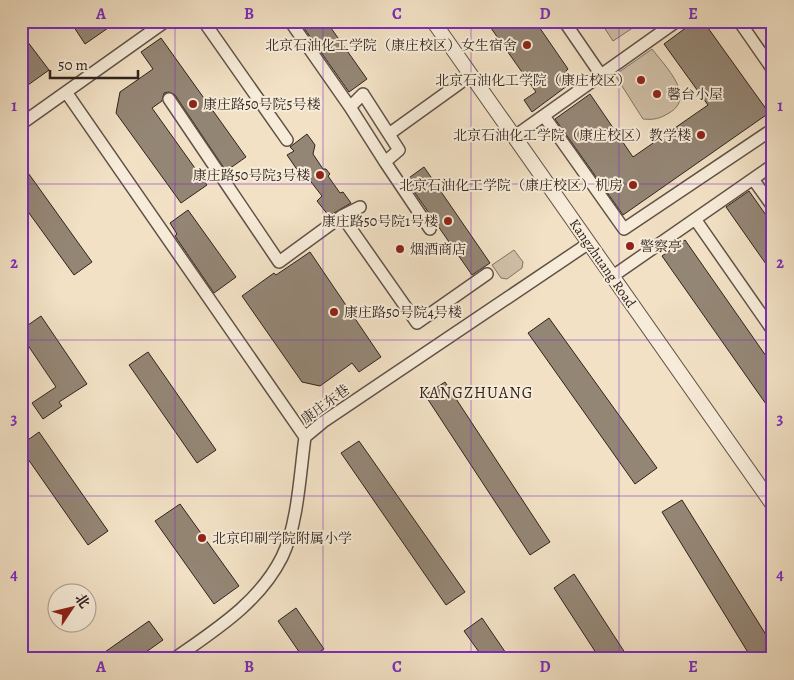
<svg xmlns="http://www.w3.org/2000/svg" width="794" height="680" viewBox="0 0 794 680" font-family="Alegreya,'Noto Serif SC',serif">
	<style>
		.green { fill: #d1c1a9; stroke: #807264 }
		.building { fill: #948675; stroke: #2f231e }
		.lines { fill: none; stroke-linecap: round; stroke-linejoin: round }
		.minor-casing { stroke: #605248; stroke-width: 14 }
		.tertiary-casing { stroke: #605248; stroke-width: 16 }
		.minor { stroke: #f7ecd9; stroke-width: 11 }
		.tertiary { stroke: #f7ecd9; stroke-width: 14 }
		.grid { fill: none; stroke: #7b2cbf; stroke-width: 1; stroke-opacity: 0.55 }
		.poi-dot { fill: #8f2418; stroke: #f7ecd9; stroke-width: 2 }
		.labels { text-anchor: middle; stroke-width: 4; stroke-linejoin: round; paint-order: stroke }
		.poi-label { font-size: 14px; fill: #2f231e; stroke: #f7ecd9; text-anchor: end }
		.street-label { font-size: 14px; fill: #2f231e; stroke: #f7ecd9 }
		.quarter-label { font-size: 16px; letter-spacing: 1px; fill: #2f231e; stroke: #f7ecd9 }
		.neatline { fill: none; stroke: #7b2cbf; stroke-width: 2 }
		.grid-label { font-size: 16px; text-anchor: middle; font-weight: bold; fill: #7b2cbf }
	</style>
	<rect width="100%" height="100%" fill="#f2e1c5"/>
	<filter id="stains"><feTurbulence type="fractalNoise" baseFrequency=".004" numOctaves="4"/><feColorMatrix values="0 0 0 0 .2 0 0 0 0 .09 0 0 0 0 .02 0 0 0 .5 -.17"/></filter>
	<radialGradient id="worn" r=".72"><stop offset=".6" stop-color="#630" stop-opacity="0"/><stop offset="1" stop-color="#630" stop-opacity=".3"/></radialGradient>
	<!-- green -->
	<path class="green" d="M 600,21 L 643,21 L 613,41 Z
		M 652,49 C 665,66 697,97 669,113 C 659,119 654,120 643,119 L 615,75 Z
		M 514,250 L 523,262 L 522,268 L 507,279 L 501,278 L 492,265 Z"/>
	<!-- building -->
	<path class="building" d="M 70,21 L 104,21 L 108,28 L 85,44 Z
		M 299,21 L 326,21 L 367,79 L 349,92 Z
		M 486,21 L 535,21 L 568,69 L 566,71 L 569,75 L 567,77 L 571,83 L 532,112 L 524,100 L 536,92 Z
		M 695,21 L 703,21 L 769,113 L 623,215 L 555,119 L 590,94 L 633,157 L 708,105 L 664,44 Z
		M 21,33 L 49,70 L 21,90 Z
		M 161,38 L 246,157 L 226,171 L 175,95 L 169,92 L 164,93 L 162,101 L 152,108 L 207,185 L 181,203 L 116,113 L 120,92 L 153,69 L 141,52 Z
		M 307,134 L 315,145 L 313,154 L 323,169 L 326,169 L 330,174 L 328,176 L 340,193 L 343,192 L 351,203 L 329,216 L 317,201 L 322,196 L 301,169 L 298,171 L 287,155 L 294,151 L 290,147 Z
		M 21,163 L 92,262 L 74,275 L 21,202 Z
		M 424,167 L 490,263 L 472,275 L 406,180 Z
		M 749,191 L 773,225 L 773,274 L 726,207 Z
		M 188,210 L 236,277 L 214,293 L 175,236 L 177,234 L 170,223 Z
		M 685,240 L 773,366 L 773,414 L 662,256 Z
		M 310,252 L 381,357 L 359,372 L 352,363 L 320,386 L 302,382 L 242,296 L 274,273 L 276,275 Z
		M 41,316 L 87,384 L 59,402 L 62,406 L 43,419 L 32,403 L 56,387 L 21,335 L 21,330 Z
		M 549,318 L 657,468 L 635,484 L 528,333 Z
		M 148,352 L 216,450 L 197,463 L 129,365 Z
		M 445,382 L 550,542 L 530,555 L 425,395 Z
		M 39,432 L 108,531 L 88,545 L 21,449 L 21,445 Z
		M 359,441 L 465,592 L 446,605 L 341,453 Z
		M 682,500 L 773,646 L 773,659 L 752,659 L 662,512 Z
		M 180,504 L 239,586 L 214,604 L 155,521 Z
		M 574,574 L 629,659 L 600,659 L 554,588 Z
		M 296,608 L 324,649 L 318,653 L 322,659 L 304,659 L 278,621 Z
		M 482,618 L 510,659 L 484,659 L 464,631 Z
		M 149,621 L 163,640 L 136,659 L 95,659 Z"/>
	<g class="lines">
		<!-- minor casing -->
		<g class="minor-casing">
			<path id="minor" d="M 214,21 L 207,26 L 287,140
				M 290,21 L 350,107 L 363,94 L 399,150 L 385,162 L 350,107
				M 564,21 L 601,75
				M 739,21 L 773,70
				M 66,92 L 305,437
				M 169,99 L 279,262 L 342,216 L 360,207
				M 544,116 L 624,229 L 773,129
				M 21,124 L 166,21
				M 389,134 L 471,75
				M 515,136 L 677,21
				M 385,162 L 430,229
				M 753,179 L 773,207
				M 342,216 L 417,323 L 487,274
				M 695,219 L 773,331
				M 613,276 L 773,165
				M 174,659 C 215,630 259,603 282,557 C 298,524 300,473 305,437 L 323,422 L 589,243"/>
		</g>
		<!-- tertiary casing -->
		<g class="tertiary-casing">
			<path id="tertiary" d="M 433,21 L 773,505"/>
		</g>
		<!-- minor -->
		<use href="#minor" class="minor"/>
		<!-- tertiary -->
		<use href="#tertiary" class="tertiary"/>
	</g>
	<!-- grid -->
	<path class="grid" d="M 175,21 L 175,659M 323,21 L 323,659M 471,21 L 471,659M 619,21 L 619,659M 21,184 L 773,184M 21,340 L 773,340M 21,496 L 773,496"/>
	<!-- markers -->
	<g class="poi-dot">
		<circle cx="527" cy="45" r="5"/>
		<circle cx="641" cy="80" r="5"/>
		<circle cx="657" cy="94" r="5"/>
		<circle cx="193" cy="104" r="5"/>
		<circle cx="701" cy="135" r="5"/>
		<circle cx="320" cy="175" r="5"/>
		<circle cx="633" cy="185" r="5"/>
		<circle cx="448" cy="221" r="5"/>
		<circle cx="630" cy="246" r="5"/>
		<circle cx="400" cy="249" r="5"/>
		<circle cx="334" cy="312" r="5"/>
		<circle cx="202" cy="538" r="5"/>
	</g>
	<g class="labels">
		<!-- poi labels -->
		<g class="poi-label">
			<text x="517" y="50">北京石油化工学院（康庄校区）女生宿舍</text>
			<text x="631" y="85">北京石油化工学院（康庄校区）</text>
			<text x="667" y="99" text-anchor="start">馨台小屋</text>
			<text x="203" y="109" text-anchor="start">康庄路50号院5号楼</text>
			<text x="691" y="140">北京石油化工学院（康庄校区）教学楼</text>
			<text x="310" y="180">康庄路50号院3号楼</text>
			<text x="623" y="190">北京石油化工学院（康庄校区）机房</text>
			<text x="438" y="226">康庄路50号院1号楼</text>
			<text x="640" y="251" text-anchor="start">警察亭</text>
			<text x="410" y="254" text-anchor="start">烟酒商店</text>
			<text x="344" y="317" text-anchor="start">康庄路50号院4号楼</text>
			<text x="212" y="543" text-anchor="start">北京印刷学院附属小学</text>
		</g>
		<!-- street labels -->
		<g class="street-label">
			<text transform="translate(603 263) rotate(55)" y="5">Kangzhuang Road</text>
			<text transform="translate(325 404) rotate(-36)" y="5">康庄东巷</text>
		</g>
		<!-- quarter labels -->
		<g class="quarter-label">
			<text x="476" y="398">KANGZHUANG</text>
		</g>
	</g>
	<!-- margin -->
	<rect width="794" height="680" fill="none" stroke="#f2e1c5" stroke-width="55"/>
	<!-- north arrow -->
	<g transform="translate(72 608) rotate(55)"><circle r="24" fill="#f7ecd9" stroke="#a79c8e"/>
	<path d="M0-4L9 19L0 12L-9 19Z" fill="#8f2418"/>
	<text y="-8" font-size="14" font-weight="bold" text-anchor="middle" fill="#2f231e">北</text>
	</g>
	<!-- scale -->
	<path d="M50 70v8h88v-8" fill="none" stroke="#2f231e" stroke-width="2.5"/>
	<text x="58" y="70" font-size="15" fill="#2f231e" stroke="#f7ecd9" stroke-width="4" paint-order="stroke">50 m</text>
	<rect x="28" y="28" width="738" height="624" class="neatline"/>
	<g class="grid-label">
		<text x="101" y="19">A</text>
		<text x="249" y="19">B</text>
		<text x="397" y="19">C</text>
		<text x="545" y="19">D</text>
		<text x="693" y="19">E</text>
		<text x="14" y="111">1</text>
		<text x="780" y="111">1</text>
		<text x="14" y="268">2</text>
		<text x="780" y="268">2</text>
		<text x="14" y="424">3</text>
		<text x="780" y="424">3</text>
		<text x="14" y="580">4</text>
		<text x="780" y="580">4</text>
		<text x="101" y="672">A</text>
		<text x="249" y="672">B</text>
		<text x="397" y="672">C</text>
		<text x="545" y="672">D</text>
		<text x="693" y="672">E</text>
	</g>
	<rect width="100%" height="100%" filter="url(#stains)"/>
	<rect width="100%" height="100%" fill="url(#worn)"/>
</svg>
